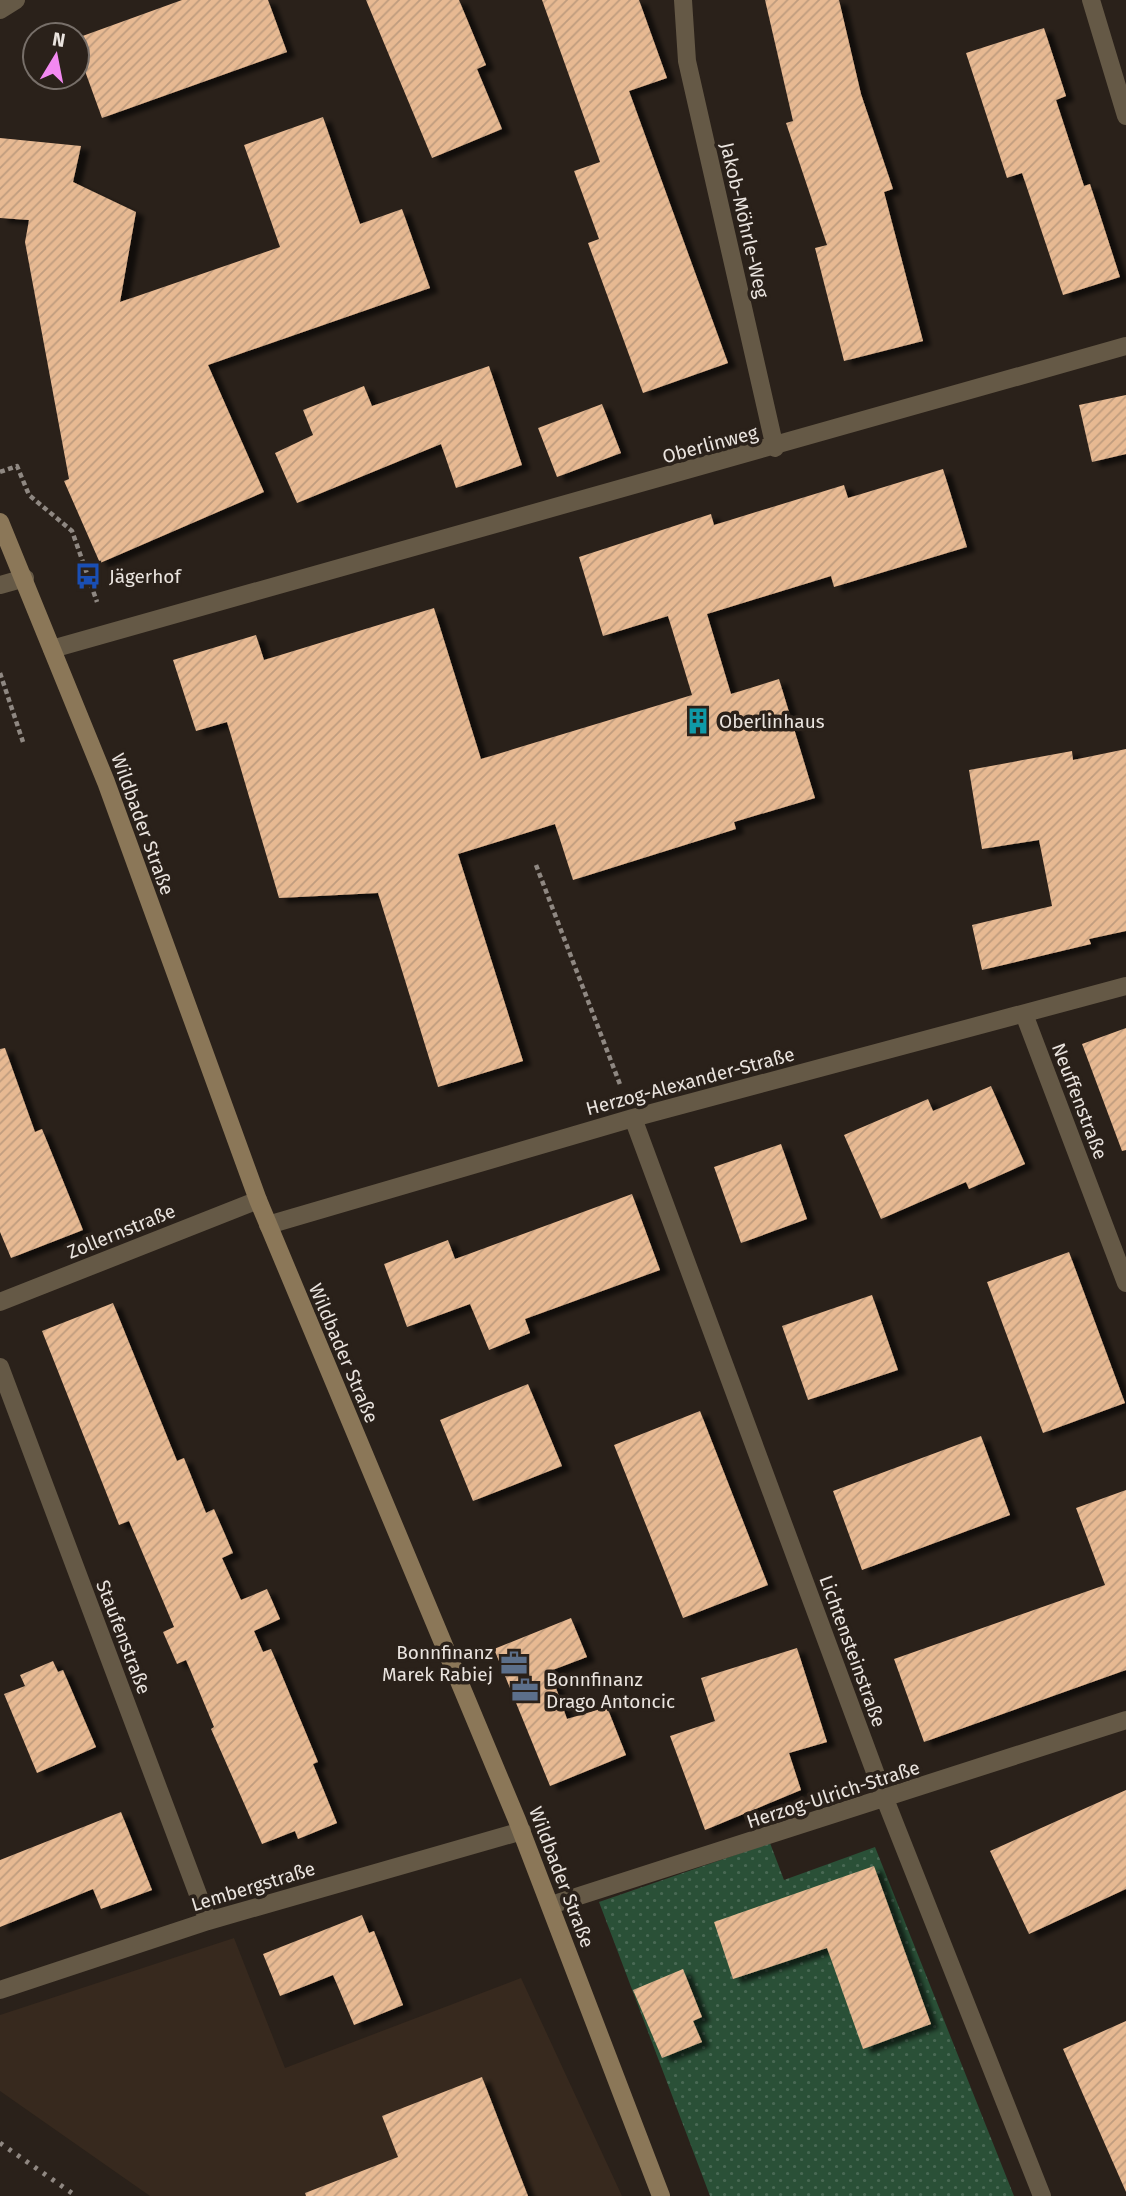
<svg xmlns="http://www.w3.org/2000/svg" width="1126" height="2196" viewBox="0 0 1126 2196" font-family="'Fira Sans',sans-serif">
	<style>
		.built { fill: #37291e }
		.grass { fill: url(#grass-dots) }
		.building { fill: url(#building-hatch); filter: url(#shadow) }
		.lines { fill: none; stroke-linecap: round; stroke-linejoin: round }
		.path { stroke: #8f8882; stroke-width: 4.5; stroke-dasharray: 5 3.5; stroke-linecap: butt }
		.street { stroke: #655946; stroke-width: 18 }
		.secondary { stroke: #8b7758; stroke-width: 18 }
		.rail { stroke: #908882; stroke-width: 5; stroke-dasharray: 3.5 7; stroke-linecap: butt }
		.labels { text-anchor: middle; stroke-width: 7; stroke-linejoin: round; paint-order: stroke }
		.street-label { font-size: 19px; fill: #eae4df; stroke: #2a211a }
		.poi-label { font-size: 19px; fill: #eae4df; stroke: #2a211a; text-anchor: start }
	</style>
	<defs>
		<pattern id="grass-dots" width="8" height="8" patternUnits="userSpaceOnUse" patternTransform="scale(1.75)"><rect width="8" height="8" fill="#2a5037"/><path d="M2 2h.1M6 6h.1" fill="none" stroke="#496954" stroke-width="1.8" stroke-linecap="round"/></pattern>
		<pattern id="building-hatch" width="6" height="6" patternUnits="userSpaceOnUse" patternTransform="scale(1.75)"><rect width="6" height="6" fill="#e7b992"/><path d="M-1 1l2-2M0 6l6-6M5 7l2-2" fill="none" stroke="#bf9c7e"/></pattern>
		<filter id="shadow"><feDropShadow dx="8" dy="4.5" stdDeviation="2" flood-color="#0009"/></filter>
	</defs>
	<rect width="100%" height="100%" fill="#2a211a"/>
	<!-- built -->
	<path class="built" d="M 234,1938 L 285,2068 L 521,1978 L 622,2196 L 150,2196 L 0,2091 L 0,2015 Z"/>
	<!-- grass -->
	<path class="grass" d="M 770,1843 L 784,1880 L 875,1847 L 1014,2196 L 710,2196 L 599,1902 Z"/>
	<!-- building -->
	<path class="building" d="M 182,0 L 268,0 L 287,52 L 102,118 L 77,49 L 77,38 Z
		M 366,0 L 459,0 L 486,65 L 477,69 L 502,129 L 432,158 Z
		M 542,0 L 639,0 L 667,78 L 629,91 L 728,363 L 643,393 L 588,243 L 599,239 L 574,171 L 600,162 Z
		M 765,0 L 839,0 L 861,94 L 893,189 L 884,192 L 923,341 L 844,361 L 815,248 L 827,245 L 786,123 L 793,121 Z
		M 1044,28 L 1066,96 L 1056,100 L 1084,186 L 1090,184 L 1120,277 L 1063,295 L 1022,173 L 1007,178 L 966,53 Z
		M 323,117 L 360,224 L 402,209 L 430,288 L 208,365 L 264,492 L 100,563 L 64,481 L 69,479 L 25,242 L 29,220 L 0,218 L 0,138 L 81,146 L 73,182 L 136,212 L 120,302 L 280,247 L 244,145 Z
		M 489,366 L 522,465 L 456,488 L 441,444 L 297,503 L 275,453 L 313,435 L 303,410 L 364,386 L 372,406 Z
		M 1126,395 L 1126,454 L 1092,462 L 1079,405 Z
		M 602,404 L 621,453 L 557,477 L 538,428 Z
		M 943,469 L 967,547 L 834,587 L 831,576 L 707,614 L 731,694 L 779,679 L 815,798 L 734,822 L 736,829 L 573,880 L 555,824 L 458,854 L 523,1061 L 438,1087 L 378,893 L 279,898 L 227,722 L 196,731 L 173,660 L 256,635 L 264,660 L 434,608 L 481,759 L 692,695 L 668,616 L 603,636 L 579,557 L 711,514 L 714,525 L 844,485 L 848,498 Z
		M 1126,749 L 1126,931 L 1089,939 L 1091,944 L 982,970 L 972,925 L 1052,906 L 1039,840 L 982,849 L 969,770 L 1072,751 L 1073,760 Z
		M 1126,1028 L 1126,1150 L 1122,1151 L 1082,1044 Z
		M 5,1048 L 35,1132 L 42,1129 L 83,1230 L 11,1258 L 0,1232 L 0,1049 Z
		M 991,1086 L 1025,1164 L 969,1189 L 966,1182 L 881,1219 L 844,1135 L 928,1099 L 933,1111 Z
		M 781,1144 L 807,1219 L 741,1243 L 714,1167 Z
		M 632,1194 L 660,1270 L 525,1319 L 530,1333 L 489,1350 L 470,1304 L 407,1327 L 384,1264 L 448,1240 L 455,1259 Z
		M 1069,1252 L 1125,1403 L 1043,1433 L 987,1282 Z
		M 872,1295 L 898,1370 L 808,1400 L 782,1326 Z
		M 113,1303 L 177,1461 L 184,1458 L 206,1513 L 214,1509 L 233,1553 L 222,1558 L 241,1600 L 267,1589 L 280,1619 L 254,1631 L 263,1652 L 271,1649 L 318,1762 L 313,1764 L 337,1823 L 298,1839 L 295,1831 L 262,1844 L 211,1729 L 214,1727 L 186,1660 L 177,1664 L 163,1632 L 174,1627 L 129,1521 L 119,1525 L 42,1331 Z
		M 528,1384 L 562,1466 L 473,1501 L 440,1420 Z
		M 700,1411 L 768,1585 L 683,1618 L 614,1445 Z
		M 981,1436 L 1010,1515 L 862,1570 L 833,1491 Z
		M 1126,1490 L 1126,1670 L 924,1742 L 894,1659 L 1105,1585 L 1076,1508 Z
		M 571,1618 L 587,1657 L 550,1671 L 567,1719 L 607,1707 L 626,1755 L 550,1786 L 494,1649 Z
		M 797,1648 L 827,1742 L 789,1753 L 801,1790 L 705,1830 L 670,1736 L 715,1721 L 701,1678 Z
		M 53,1661 L 58,1672 L 63,1670 L 96,1747 L 37,1773 L 4,1694 L 25,1686 L 20,1675 Z
		M 1126,1790 L 1126,1889 L 1029,1934 L 990,1851 Z
		M 121,1812 L 152,1890 L 101,1909 L 93,1889 L 0,1927 L 0,1860 Z
		M 874,1866 L 931,2024 L 863,2049 L 827,1948 L 733,1979 L 714,1922 Z
		M 362,1915 L 369,1933 L 374,1931 L 403,2005 L 354,2025 L 333,1975 L 280,1996 L 263,1954 Z
		M 683,1969 L 702,2017 L 693,2021 L 702,2042 L 662,2058 L 633,1990 Z
		M 1126,2021 L 1126,2192 L 1063,2049 Z
		M 482,2077 L 528,2196 L 306,2196 L 305,2193 L 398,2157 L 382,2116 Z"/>
	<g class="lines">
		<!-- path -->
		<path class="path" d="M 0,472 L 17,466 L 29,495 L 72,531 L 97,602
			M 0,673 L 23,742
			M 536,865 L 621,1087"/>
		<!-- street -->
		<path class="street" d="M 683,0 L 687,61 L 775,448
			M 1091,0 L 1126,116
			M 0,10 L 16,0
			M 0,585 L 25,578
			M 52,649 C 409,545 769,450 1126,346
			M 1024,1014 L 1126,1283
			M 633,1118 L 885,1799 L 1042,2196
			M 268,1225 L 633,1118 L 1126,986
			M 0,1302 L 258,1200
			M 0,1367 L 208,1921
			M 551,1905 L 1126,1720
			M 0,1990 L 208,1921 L 522,1831"/>
		<!-- secondary -->
		<path class="secondary" d="M 0,522 L 106,782 L 258,1200 L 517,1820 L 661,2196"/>
		<!-- rail -->
		<path class="rail" d="M 0,2143 L 76,2196"/>
	</g>
	<!-- icons -->
	<defs>
		<g id="bus-bare" transform="scale(2.1)"><path d="M-5-6H5V4H4V6H2V4H-2V6H-4V4H-5ZM-3.5-4V0h7V-4ZM-3.5 1.2v1.5H-2V1.2ZM2 1.2v1.5H3.5V1.2Z" fill="#1a4fb4" stroke="#2a211a" stroke-width="2.5" paint-order="stroke"/></g>
		<g id="building-bare" transform="scale(2.1)"><path d="M-4-6H4V6H1V3H-1V6H-4ZM-2.5-4.3h1.7v1.8h-1.7ZM.8-4.3h1.7v1.8H.8ZM-2.5-1h1.7V.8h-1.7ZM.8-1h1.7V.8H.8Z" fill="#0f9aa8" stroke="#2a211a" stroke-width="2.5" paint-order="stroke"/></g>
		<g id="office-bare" transform="scale(2.1)"><path d="M-6-3h4V-5.5h4V-3h4V5H-6ZM-1-4.5V-3h2v-1.5ZM-6 0V1H6V0Z" fill="#5c6f8a" stroke="#2a211a" stroke-width="2.5" paint-order="stroke"/></g>
	</defs>
	<g fill-rule="evenodd">
		<use href="#bus-bare" x="88" y="576"/>
		<use href="#building-bare" x="698" y="721"/>
		<use href="#office-bare" x="514" y="1663"/>
		<use href="#office-bare" x="525" y="1690"/>
	</g>
	<g class="labels">
		<!-- street labels -->
		<g class="street-label">
			<text transform="translate(745 220) rotate(77)" y="7">Jakob-Möhrle-Weg</text>
			<text transform="translate(710 444) rotate(-15)" y="7">Oberlinweg</text>
			<text transform="translate(143 824) rotate(70)" y="7">Wildbader Straße</text>
			<text transform="translate(690 1081) rotate(-15)" y="7">Herzog-Alexander-Straße</text>
			<text transform="translate(1080 1101) rotate(69)" y="7">Neuffenstraße</text>
			<text transform="translate(121 1231) rotate(-22)" y="7">Zollernstraße</text>
			<text transform="translate(344 1353) rotate(67)" y="7">Wildbader Straße</text>
			<text transform="translate(124 1637) rotate(69)" y="7">Staufenstraße</text>
			<text transform="translate(853 1651) rotate(70)" y="7">Lichtensteinstraße</text>
			<text transform="translate(833 1794) rotate(-18)" y="7">Herzog-Ulrich-Straße</text>
			<text transform="translate(562 1877) rotate(69)" y="7">Wildbader Straße</text>
			<text transform="translate(253 1886) rotate(-17)" y="7">Lembergstraße</text>
		</g>
		<!-- poi labels -->
		<g class="poi-label">
			<text x="109" y="583">Jägerhof</text>
			<text x="719" y="728">Oberlinhaus</text>
			<text x="493" y="1659" text-anchor="end">Bonnfinanz<tspan x="493" dy="22">Marek Rabiej</tspan></text>
			<text x="546" y="1686">Bonnfinanz<tspan x="546" dy="22">Drago Antoncic</tspan></text>
		</g>
	</g>
	<!-- north arrow -->
	<g transform="translate(56 56) rotate(10)"><circle r="33" fill="#2a211a" stroke="#776f69" stroke-width="2"/>
	<path d="M0-5L12 26L0 18L-12 26Z" fill="#f389f1"/>
	<text y="-10" font-size="19" font-weight="bold" text-anchor="middle" fill="#eae4df">N</text>
	</g>
</svg>
